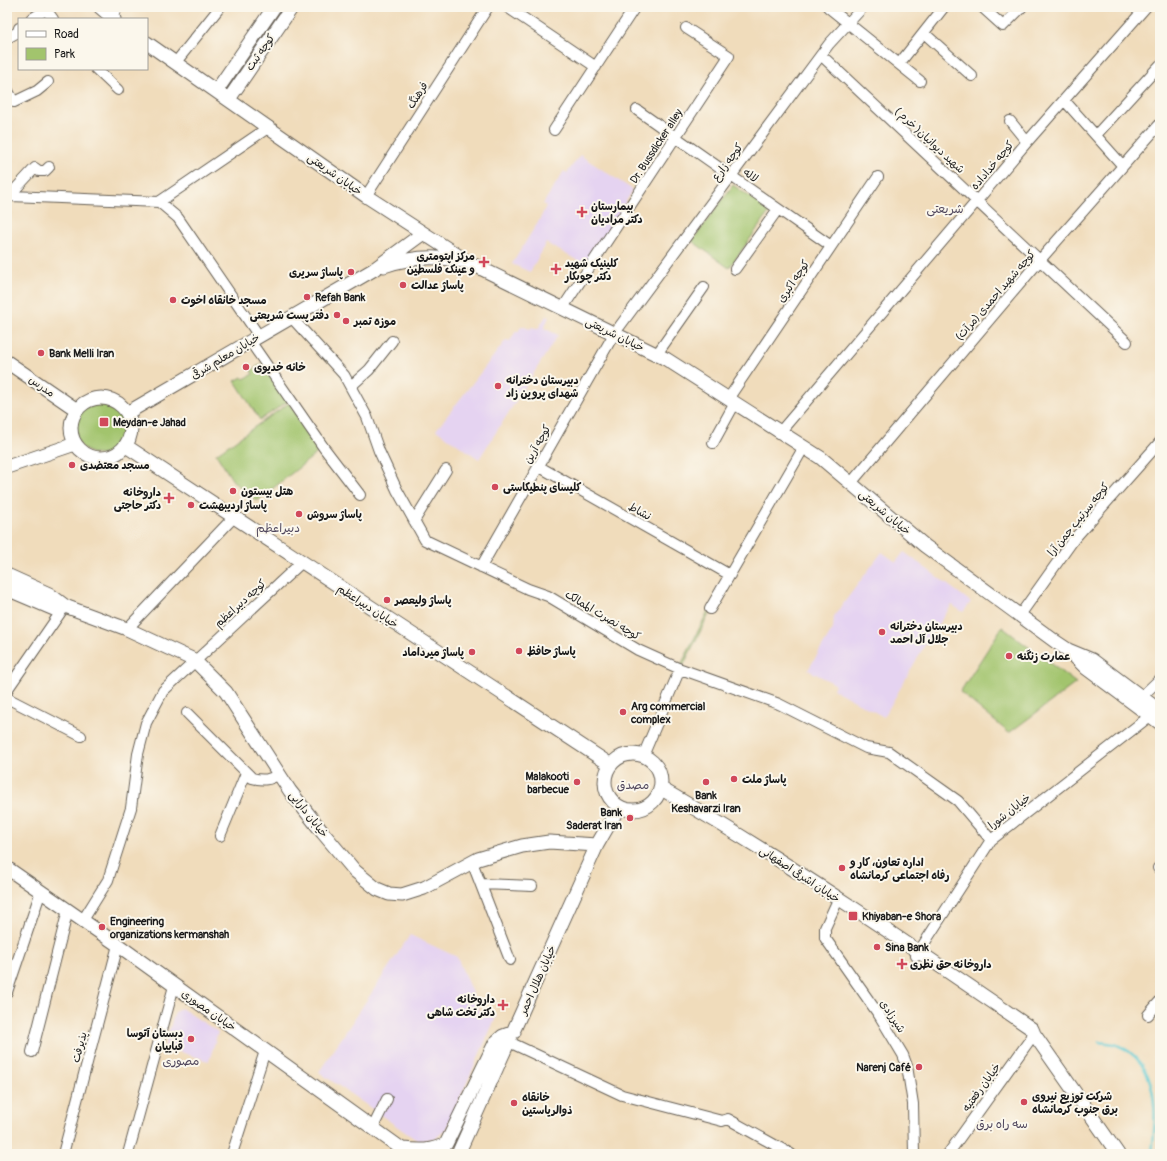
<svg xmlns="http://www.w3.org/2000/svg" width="1167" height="1161" viewBox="0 0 1167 1161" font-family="Pangolin,'Playpen Sans Arabic',sans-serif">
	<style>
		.built { fill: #e5d3f1 }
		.green { fill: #a2c46d; stroke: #5f7044 }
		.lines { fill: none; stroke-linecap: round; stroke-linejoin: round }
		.stream { stroke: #5cc9d1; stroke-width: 2.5 }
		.minor-casing { stroke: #665f54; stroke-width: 12 }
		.major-casing { stroke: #665f54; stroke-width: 15 }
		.minor { stroke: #fff; stroke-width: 10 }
		.major { stroke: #fff; stroke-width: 13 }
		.poi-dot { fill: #d1495b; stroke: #fbf7ec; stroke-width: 1.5 }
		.labels { text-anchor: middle; stroke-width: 4; stroke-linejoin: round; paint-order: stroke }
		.street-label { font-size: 11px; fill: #1c1c1c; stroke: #fbf7ec }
		.poi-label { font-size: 11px; font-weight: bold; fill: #1c1c1c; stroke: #fbf7ec; text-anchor: start }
		.neighbourhood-label { font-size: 12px; fill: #50475d; stroke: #fbf7ec }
	</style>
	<rect width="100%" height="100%" fill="#fbf7ec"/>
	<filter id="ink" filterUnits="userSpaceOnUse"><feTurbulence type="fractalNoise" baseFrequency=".025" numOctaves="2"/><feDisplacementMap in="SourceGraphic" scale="8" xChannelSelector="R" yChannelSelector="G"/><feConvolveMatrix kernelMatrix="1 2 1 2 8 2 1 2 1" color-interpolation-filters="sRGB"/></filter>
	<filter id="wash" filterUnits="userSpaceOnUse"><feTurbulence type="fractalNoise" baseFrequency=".012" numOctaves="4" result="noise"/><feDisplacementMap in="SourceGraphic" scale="16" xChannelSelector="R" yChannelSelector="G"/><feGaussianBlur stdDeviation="0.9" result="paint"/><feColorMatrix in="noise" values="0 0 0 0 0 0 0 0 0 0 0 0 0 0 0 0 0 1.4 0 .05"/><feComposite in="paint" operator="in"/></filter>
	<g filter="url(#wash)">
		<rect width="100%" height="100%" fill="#f0dcbb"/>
		<!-- built -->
		<path class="built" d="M 580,155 L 633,190 L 586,265 L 546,243 L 530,272 L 512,264 L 541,217 L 546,206 L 543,204 L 564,171 L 567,173 Z
			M 546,316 L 549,317 L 544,328 L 558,335 L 479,459 L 436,430 L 506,340 L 510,341 L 516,331 L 518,332 L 521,326 L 530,329 L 532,327 L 538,329 Z
			M 882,552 L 896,562 L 904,552 L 971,602 L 963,612 L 952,605 L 931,634 L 884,717 L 833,689 L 835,684 L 808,670 L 833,629 L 834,616 Z
			M 410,935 L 457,957 L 480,1012 L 484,1011 L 497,1015 L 446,1129 L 436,1138 L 418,1141 L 319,1072 Z
			M 181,1008 L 218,1032 L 209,1061 L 164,1047 L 175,1012 Z"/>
		<!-- green -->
		<path class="green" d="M 733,185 L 770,211 L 729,268 L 692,241 Z
			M 262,363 L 288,401 L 260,420 L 235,381 L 242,377 L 244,379 L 253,374 L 251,371 Z
			M74 428a27 27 0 1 1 54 0a27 27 0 1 1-54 0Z
			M 289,403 L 321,450 L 257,501 L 233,481 L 216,454 Z
			M 708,611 L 710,612 L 683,666 L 681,665 Z
			M 1002,627 L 1076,683 L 1009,733 L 960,692 Z"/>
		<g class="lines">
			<!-- stream -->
			<path class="stream" d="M 1099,1042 C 1104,1043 1112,1043 1117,1045 C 1161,1063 1156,1116 1152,1154"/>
		</g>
	</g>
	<g filter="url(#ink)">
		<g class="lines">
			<!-- minor casing -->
			<g class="minor-casing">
				<path id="minor" d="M 507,7 L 596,67
					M 828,7 L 920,81
					M 982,7 L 1003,26 L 1022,7
					M 45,8 L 53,19
					M 110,16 L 119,7
					M 31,19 L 41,13 L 46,7
					M 924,33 L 972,76
					M 7,38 L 18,32 L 19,28
					M 821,55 L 1127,342
					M 176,62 L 220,7
					M 899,64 L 944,7
					M 96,69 L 118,90
					M 7,89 L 14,102 L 37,91 L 48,82
					M 1064,100 L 1123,166
					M 637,110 L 831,246
					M 1010,121 L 1027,142
					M 554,130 L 635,7
					M 1096,135 L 1160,65
					M 11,196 L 159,202 L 178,218 L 259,336
					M 366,196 L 488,7
					M 8,197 L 35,168 L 39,171 L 45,171 L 49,167
					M 159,202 L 269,127
					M 735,269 L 778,209
					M 562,309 L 729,56 L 686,28
					M 291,317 L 344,375 L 367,417 L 379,451 L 397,490 L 425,540 L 528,589 L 548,596 L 638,650 L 678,668 L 779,704 L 866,748 L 889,752 L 958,801 L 991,840
					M 250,341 L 324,448 L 360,495
					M 657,354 L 704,287
					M 351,386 L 369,370 L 392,341
					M 728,399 L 878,177
					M 780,432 L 1027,142 L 1146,7
					M 713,443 L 735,403
					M 538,466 L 730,575
					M 851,483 L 1040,260 L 1160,124
					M 414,521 L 446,470
					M 481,567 L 614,334 L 829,44 L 863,7
					M 710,609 L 804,447
					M 1020,615 L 1074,539 L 1160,442
					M 127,629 L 233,518
					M 7,690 L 65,606
					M 1141,697 L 1160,679
					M 7,698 L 81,736
					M 187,713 L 252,778 C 263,781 270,780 279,774
					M 643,756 L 680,669
					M 220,836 L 246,773
					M 472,862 L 510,960
					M 1158,868 L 1160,868
					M 481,884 L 532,886
					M 836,904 L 825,928 L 825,938 L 879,1015 L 903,1055 L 907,1066 L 913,1104 L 914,1154
					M 83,920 L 108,880 L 131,808 L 138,754 L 146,723 L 163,691 L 301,563
					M 916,956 L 991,840 L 1150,716
					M 7,992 L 41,891
					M 1148,1015 L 1160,1001
					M 509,1042 L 622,1095 L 722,1121 L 728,1119 L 791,1154
					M 32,1052 L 68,910
					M 373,1127 L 387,1099
					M 63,1154 L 118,945
					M 128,1154 L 174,986
					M 232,1154 L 265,1051
					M 948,1154 L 1034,1034"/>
			</g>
			<!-- major casing -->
			<g class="major-casing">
				<path id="major" d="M 100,7 L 114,19
					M 147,43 L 366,196 L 468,262 L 666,359 L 821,458 L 925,546 L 1056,642 L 1068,650 L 1092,660 L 1160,711
					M 217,90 L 274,7
					M 229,99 L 292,7
					M 384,266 C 410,257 434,255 461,261
					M 7,362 L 77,410
					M71 428a30 30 0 1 1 60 0a30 30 0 1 1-60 0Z
					M 127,413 L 373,270 L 422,234
					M 126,446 L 611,765
					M 7,467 L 75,444
					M 7,575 L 49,594 L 65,606 L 127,629 L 194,660 L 226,692 L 290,791 L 323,833 L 355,871 L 377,889 L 389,894 L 402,895 L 424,888 L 478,859 L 522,846 L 549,842 L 597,845
					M 7,589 L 54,609 L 65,606
					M 1073,655 L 1086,668 L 1160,723
					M605 782a28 28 0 1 1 56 0a28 28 0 1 1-56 0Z
					M 660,788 C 788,862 910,945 1032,1029 L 1034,1034 L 1118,1154
					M 7,868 L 118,945 L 409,1154
					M 403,1149 C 420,1151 431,1151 446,1144 L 495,1043 L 503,1036 L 514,1032
					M 458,1154 L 597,845 L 619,807"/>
			</g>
			<!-- minor -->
			<use href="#minor" class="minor"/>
			<!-- major -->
			<use href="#major" class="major"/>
		</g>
	</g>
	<!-- markers -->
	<g class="poi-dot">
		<path d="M580 206h4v4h4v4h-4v4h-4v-4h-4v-4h4z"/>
		<path d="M482 256h4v4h4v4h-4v4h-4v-4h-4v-4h4z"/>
		<path d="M554 263h4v4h4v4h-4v4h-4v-4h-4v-4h4z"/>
		<circle cx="351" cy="272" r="4"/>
		<circle cx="403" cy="285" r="4"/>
		<circle cx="307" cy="297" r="4"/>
		<circle cx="173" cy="300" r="4"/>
		<circle cx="337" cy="315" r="4"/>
		<circle cx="346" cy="321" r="4"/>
		<circle cx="41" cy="353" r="4"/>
		<circle cx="246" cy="367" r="4"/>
		<circle cx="498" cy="386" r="4"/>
		<rect x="99" y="417" width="10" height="10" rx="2"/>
		<circle cx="72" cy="465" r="4"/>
		<circle cx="495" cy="487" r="4"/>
		<circle cx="233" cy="491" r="4"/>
		<path d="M167 492h4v4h4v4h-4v4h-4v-4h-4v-4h4z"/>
		<circle cx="191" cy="505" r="4"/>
		<circle cx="299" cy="514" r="4"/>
		<circle cx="387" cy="600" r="4"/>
		<circle cx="882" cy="632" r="4"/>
		<circle cx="519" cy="651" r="4"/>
		<circle cx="472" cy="652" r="4"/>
		<circle cx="1009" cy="656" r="4"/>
		<circle cx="623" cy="712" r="4"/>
		<circle cx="734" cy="779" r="4"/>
		<circle cx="577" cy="782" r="4"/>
		<circle cx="706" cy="782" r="4"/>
		<circle cx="630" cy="818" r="4"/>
		<circle cx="842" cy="868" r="4"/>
		<rect x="848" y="911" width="10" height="10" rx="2"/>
		<circle cx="102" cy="927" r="4"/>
		<circle cx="877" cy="947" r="4"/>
		<path d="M900 958h4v4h4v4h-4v4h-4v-4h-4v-4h4z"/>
		<path d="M501 999h4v4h4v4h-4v4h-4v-4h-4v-4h4z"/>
		<circle cx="191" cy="1039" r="4"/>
		<circle cx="919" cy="1067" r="4"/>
		<circle cx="1024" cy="1102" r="4"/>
		<circle cx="514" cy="1103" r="4"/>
	</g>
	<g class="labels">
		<!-- street labels -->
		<g class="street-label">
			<text transform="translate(260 52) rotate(-55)" y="4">کوچه ثبت</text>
			<text transform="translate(417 95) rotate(-57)" y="4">فرهنگ</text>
			<text transform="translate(930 140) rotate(43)" y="4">شهید دیوانیان( خرم )</text>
			<text transform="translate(656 146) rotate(-57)" y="4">Dr. Bussdicker alley</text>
			<text transform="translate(727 162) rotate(-53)" y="4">کوچه زارع</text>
			<text transform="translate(992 165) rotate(-50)" y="4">کوچه خداداده</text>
			<text transform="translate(335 174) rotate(35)" y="4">خیابان شریعتی</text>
			<text transform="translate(751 175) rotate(35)" y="4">لاله</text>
			<text transform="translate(793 281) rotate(-56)" y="4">کوچه اکبری</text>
			<text transform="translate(995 295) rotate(-49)" y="4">کوچه شهید احمدی (مرآت)</text>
			<text transform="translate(615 334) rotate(26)" y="4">خیابان شریعتی</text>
			<text transform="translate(225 356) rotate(-31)" y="4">خیابان معلم شرقی</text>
			<text transform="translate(42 386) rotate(35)" y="4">مدرس</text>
			<text transform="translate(537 444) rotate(-60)" y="4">کوچه آرین</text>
			<text transform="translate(640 511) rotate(29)" y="4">نشاط</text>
			<text transform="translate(885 512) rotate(40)" y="4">خیابان شریعتی</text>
			<text transform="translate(1078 519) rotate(-51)" y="4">کوچه سرتیپ چمن آرا</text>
			<text transform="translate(240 603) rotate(-42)" y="4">کوچه دبیراعظم</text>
			<text transform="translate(368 606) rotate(33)" y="4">خیابان دبیراعظم</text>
			<text transform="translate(603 615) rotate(31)" y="4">کوچه نصرت الممالک</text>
			<text transform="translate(1009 811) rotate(-38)" y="4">خیابان شورا</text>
			<text transform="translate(309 814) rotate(52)" y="4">خیابان دارایی</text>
			<text transform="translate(800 874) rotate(33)" y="4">خیابان اشرفی اصفهانی</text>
			<text transform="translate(537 980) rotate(-66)" y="4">خیابان هلال احمر</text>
			<text transform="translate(209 1010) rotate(35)" y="4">خیابان مصوری</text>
			<text transform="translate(893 1016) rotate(57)" y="4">شیرزادی</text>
			<text transform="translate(79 1047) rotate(-75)" y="4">پذیرفت</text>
			<text transform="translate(981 1087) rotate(-54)" y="4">خیابان رفعتیه</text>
		</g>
		<!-- poi labels -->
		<g class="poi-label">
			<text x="591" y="210">بیمارستان<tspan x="591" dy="13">دکتر مرادیان</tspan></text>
			<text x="475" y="260" text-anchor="end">مرکز اپتومتری<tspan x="475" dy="13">و عینک فلسطین</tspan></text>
			<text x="565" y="267">کلینیک شهید<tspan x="565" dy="13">دکتر چوبکار</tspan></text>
			<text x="343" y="276" text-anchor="end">پاساژ سریری</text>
			<text x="411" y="289">پاساژ عدالت</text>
			<text x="315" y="301">Refah Bank</text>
			<text x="181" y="304">مسجد خانقاه اخوت</text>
			<text x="329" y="319" text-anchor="end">دفتر پست شریعتی</text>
			<text x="354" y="325">موزه تمبر</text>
			<text x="49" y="357">Bank Melli Iran</text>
			<text x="254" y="371">خانه خدیوی</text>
			<text x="506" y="384">دبیرستان دخترانه<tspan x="506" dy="13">شهدای پروین زاد</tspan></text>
			<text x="113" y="426">Meydan-e Jahad</text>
			<text x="80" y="469">مسجد معتضدی</text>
			<text x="503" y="491">کلیسای پنطیکاستی</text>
			<text x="241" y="495">هتل بیستون</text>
			<text x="161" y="496" text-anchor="end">داروخانه<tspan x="161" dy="13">دکتر حاجتی</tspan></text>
			<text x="199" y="509">پاساژ اردیبهشت</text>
			<text x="307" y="518">پاساژ سروش</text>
			<text x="395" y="604">پاساژ ولیعصر</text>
			<text x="890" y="630">دبیرستان دخترانه<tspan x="890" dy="13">جلال آل احمد</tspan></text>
			<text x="527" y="655">پاساژ حافظ</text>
			<text x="464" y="656" text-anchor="end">پاساژ میرداماد</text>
			<text x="1017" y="660">عمارت زنگنه</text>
			<text x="631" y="710">Arg commercial<tspan x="631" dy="13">complex</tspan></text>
			<text x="569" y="780" text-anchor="end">Malakooti<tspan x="569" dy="13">barbecue</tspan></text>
			<text x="742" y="783">پاساژ ملت</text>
			<text x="706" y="799" text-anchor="middle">Bank<tspan x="706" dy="13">Keshavarzi Iran</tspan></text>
			<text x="622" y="816" text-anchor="end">Bank<tspan x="622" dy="13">Saderat Iran</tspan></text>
			<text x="850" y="866">اداره تعاون، کار و<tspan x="850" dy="13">رفاه اجتماعی کرمانشاه</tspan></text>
			<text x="862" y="920">Khiyaban-e Shora</text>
			<text x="110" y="925">Engineering<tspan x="110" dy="13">organizations kermanshah</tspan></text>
			<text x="885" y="951">Sina Bank</text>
			<text x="910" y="968">داروخانه حق نظری</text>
			<text x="495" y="1003" text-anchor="end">داروخانه<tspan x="495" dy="13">دکتر تخت شاهی</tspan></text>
			<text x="183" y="1037" text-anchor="end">دبستان آتوسا<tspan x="183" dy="13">قباییان</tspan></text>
			<text x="911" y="1071" text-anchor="end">Narenj Café</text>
			<text x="1032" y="1100">شرکت توزیع نیروی<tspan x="1032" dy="13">برق جنوب کرمانشاه</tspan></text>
			<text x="522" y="1101">خانقاه<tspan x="522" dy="13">ذوالریاستین</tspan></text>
		</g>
		<!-- neighbourhood labels -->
		<g class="neighbourhood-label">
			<text x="945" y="213">شریعتی</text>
			<text x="278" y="532">دبیراعظم</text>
			<text x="633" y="789">مصدق</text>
			<text x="181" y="1065">مصوری</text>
			<text x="1002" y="1128">سه راه برق</text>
		</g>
	</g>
	<!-- margin -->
	<rect width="1167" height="1161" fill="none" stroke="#fbf7ec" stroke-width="24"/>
	<!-- legend -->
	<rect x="18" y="18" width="130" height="52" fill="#fbf7ec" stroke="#a29f99"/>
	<rect x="26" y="31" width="20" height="6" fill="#ffffff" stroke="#a29f99"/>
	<text x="54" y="38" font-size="12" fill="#1c1c1c">Road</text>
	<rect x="26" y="48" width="20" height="12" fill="#a2c46d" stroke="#a29f99"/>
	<text x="54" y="58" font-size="12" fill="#1c1c1c">Park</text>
</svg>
